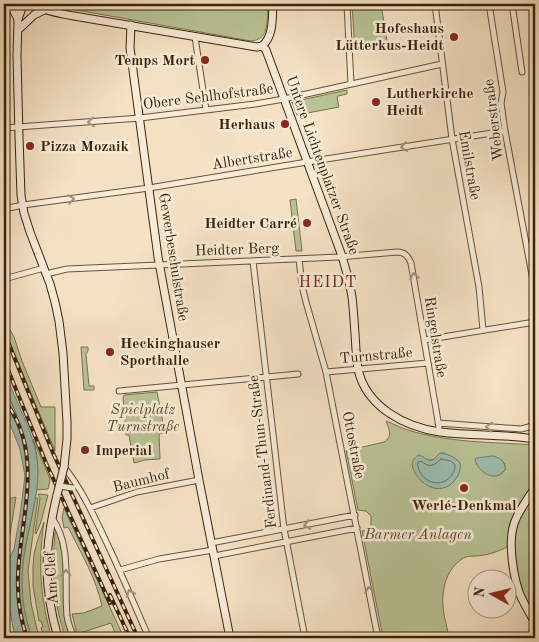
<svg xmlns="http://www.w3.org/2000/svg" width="539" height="642" viewBox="0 0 539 642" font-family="'Old Standard TT',serif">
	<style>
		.green { fill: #b9c496; stroke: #7a734e; fill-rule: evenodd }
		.water { fill: #9cbeb2; stroke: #75806e }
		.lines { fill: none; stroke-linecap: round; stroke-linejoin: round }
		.shore { stroke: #6c705c; stroke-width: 1 }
		.street-casing { stroke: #6a5236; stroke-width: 7 }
		.secondary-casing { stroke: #3b2207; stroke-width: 9 }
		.primary-casing { stroke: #3b2207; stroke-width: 9 }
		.street { stroke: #f8ecd9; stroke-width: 5 }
		.secondary { stroke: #f8ecd9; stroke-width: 7 }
		.primary { stroke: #f5e2c4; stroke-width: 8 }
		.rail-casing { stroke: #3b2207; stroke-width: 4 }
		.rail { stroke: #f8ecd9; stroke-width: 2; stroke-dasharray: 5.5; stroke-linecap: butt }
		.street-bridge-casing { stroke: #6a5236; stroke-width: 7; stroke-linecap: butt }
		.secondary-bridge-casing { stroke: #3b2207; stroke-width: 9; stroke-linecap: butt }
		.street-bridge { stroke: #f8ecd9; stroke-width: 5 }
		.secondary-bridge { stroke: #f8ecd9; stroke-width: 7 }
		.oneway { stroke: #a3917a }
		.poi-dot { fill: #8f2418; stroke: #f8ecd9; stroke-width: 2 }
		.labels { text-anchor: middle; stroke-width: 5; stroke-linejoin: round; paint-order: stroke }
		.poi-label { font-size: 15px; font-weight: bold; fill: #3b2207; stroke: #f8ecd9; text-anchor: end }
		.street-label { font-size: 15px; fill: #3b2207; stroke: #f8ecd9 }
		.park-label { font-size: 15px; font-style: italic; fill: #5a4a2b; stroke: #f8ecd9 }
		.neighbourhood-label { font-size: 16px; letter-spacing: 1px; fill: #7a1f14; stroke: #f8ecd9 }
	</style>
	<rect width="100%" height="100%" fill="#f5e2c4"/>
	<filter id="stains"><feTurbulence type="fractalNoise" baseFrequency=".004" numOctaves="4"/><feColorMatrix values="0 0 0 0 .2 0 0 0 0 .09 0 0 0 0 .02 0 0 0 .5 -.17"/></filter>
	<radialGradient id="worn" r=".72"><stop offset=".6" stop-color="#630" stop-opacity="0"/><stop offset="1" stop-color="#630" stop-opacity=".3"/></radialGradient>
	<!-- green -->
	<path class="green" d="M 56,4 L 268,4 C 267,18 270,40 251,41 L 65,8 Z
		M 370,4 L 381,4 L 388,47 L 377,50 L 355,51 L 352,5 Z
		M 347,90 L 347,94 L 338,96 L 337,98 L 339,107 L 297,115 L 292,102 Z
		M 296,199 L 302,251 L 296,251 L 290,200 Z
		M 4,319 L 14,337 L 22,361 L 41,407 L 55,407 L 55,451 L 4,328 Z
		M 81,347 L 88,347 L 88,351 L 86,354 L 89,386 L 94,386 L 94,390 L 84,390 Z
		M 157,392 L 165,433 L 159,434 L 160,459 L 145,460 L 134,463 L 129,435 L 126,435 L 123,397 L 124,395 Z
		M 386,421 C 394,424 401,428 408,430 C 449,443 493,442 535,445 L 535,616 L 524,596 L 518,577 L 514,544 C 501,550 491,555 477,556 C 472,556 465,556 462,559 C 441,573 440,602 446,623 C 447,629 448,634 451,638 L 383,638 L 362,531 L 366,530 L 371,525 L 371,516 L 366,511 L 358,510 L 346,451 L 384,442 C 393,437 389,429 386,421 ZM 443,453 L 453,457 L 458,475 C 455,479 453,483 449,485 C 433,496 415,479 412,464 L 427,460 L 433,460 L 438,455 ZM 502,460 L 505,465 L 505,470 C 497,481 482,473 476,463 Z
		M 33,439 L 50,479 L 48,489 L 36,490 C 39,471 38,458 33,439 Z
		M 38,494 L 48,495 L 41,522 L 36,534 L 35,533 L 40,498 Z
		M 16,497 L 6,559 L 6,595 L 4,596 L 4,500 Z
		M 35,498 L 38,498 L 28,571 L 31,603 L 39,638 L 32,638 C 28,626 24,613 22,600 C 18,566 30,531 35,498 Z
		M 64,508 L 124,638 L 117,638 L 111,623 L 77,634 L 72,614 L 84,613 L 102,606 C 96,578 81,553 68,527 L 64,528 L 62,518 Z
		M 44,522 C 38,562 40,600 52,638 L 45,638 L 41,628 L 43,627 L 41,621 L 39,621 L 33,586 L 33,567 L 34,554 L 37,542 Z
		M 56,532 L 58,533 L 63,558 L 65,616 L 71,638 L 66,638 C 53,604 52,569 55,533 Z"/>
	<!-- water -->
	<path class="water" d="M 4,379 L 10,385 C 21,412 38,442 38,472 C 38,500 28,527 24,555 C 20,586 22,609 32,638 L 15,638 L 9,605 L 7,586 L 9,577 L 8,569 L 10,557 L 14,549 L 20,515 L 25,476 L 20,449 L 12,429 L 4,412 Z
		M 440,453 C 448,454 455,457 460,463 C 461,470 459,475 454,481 C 433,505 398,464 419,455 C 424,456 427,462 433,460 Z
		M 492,456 C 500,457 506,462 505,470 C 495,483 479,473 475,460 L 476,458 Z"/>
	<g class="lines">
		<!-- shore -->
		<path class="shore" d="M 4,386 L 17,415 L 16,417 L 13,418 L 9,412 L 4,411
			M 441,459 L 451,461 L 455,465 C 455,470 454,472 451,476 C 439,491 416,479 418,462 L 421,461 C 429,468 434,466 441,459 Z"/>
		<!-- street casing -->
		<g class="street-casing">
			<path id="street" d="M 347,4 L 351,84
				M 435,4 L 452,139 L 479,287 L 483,330
				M 489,4 L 503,92 L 501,103 L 505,131 L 535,291
				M 512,4 L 522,72
				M 195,37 L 206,110
				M 4,128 L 140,118 L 255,104 L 284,99 L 442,64
				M 4,209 L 23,205 L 149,188 L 307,162 L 505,131
				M 299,259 L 302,286 L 306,302 L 326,372 L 378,638
				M 253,261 L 284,529 L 305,638
				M 46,274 L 67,269 L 339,257 L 397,252 C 405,252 408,256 411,263 L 439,427 L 438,432
				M 4,279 L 44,268
				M 424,340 L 535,322
				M 326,372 L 428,363
				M 119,391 L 298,374
				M 438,423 L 521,429 L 529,427 L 535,422
				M 64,467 C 81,488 92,512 104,537 C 120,570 134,604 149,638
				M 90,508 L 137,492 L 199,480
				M 52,518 C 72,546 64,583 67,616 C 68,623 71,631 74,638
				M 211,543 L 355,515
				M 214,556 L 357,528
				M 120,570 L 159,559 L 213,550"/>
		</g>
		<!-- secondary casing -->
		<g class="secondary-casing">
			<path id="secondary" d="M 10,4 L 18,19
				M 21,4 L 21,11 L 18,19 L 17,56 L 19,137 L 21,195 L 24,213 L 30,232 L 50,284 L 55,302 L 59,321 L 63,353 L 67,422 L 67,439 L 64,467
				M 34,4 C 43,11 62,14 74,16 L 257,47 L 262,46
				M 131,25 L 130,48 L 158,257 L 199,480 L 230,638
				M 18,30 L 34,15 L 46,9
				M 262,46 L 266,50 L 342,256 C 346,270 350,283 352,297 C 354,315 355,333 356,350 C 357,356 357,363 358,369 C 366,407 405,427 440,432 C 472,436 504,434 535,439
				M 262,46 C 274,36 272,18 273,4
				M 535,487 C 528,499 518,511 514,524 C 508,542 513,574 519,592 C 523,603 530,613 535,623
				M 57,495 C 44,549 43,585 58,638"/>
		</g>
		<!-- primary casing -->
		<g class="primary-casing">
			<path id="primary" d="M 4,629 L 6,638"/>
		</g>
		<!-- street -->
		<use href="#street" class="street"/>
		<!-- secondary -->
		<use href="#secondary" class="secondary"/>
		<!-- primary -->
		<use href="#primary" class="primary"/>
		<!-- rail casing -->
		<g class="rail-casing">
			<path id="rail" d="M 4,332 L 53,453 L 138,638
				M 4,360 L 46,463 L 110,603
				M 4,400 C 45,451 21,515 18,574 C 17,595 20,618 27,638
				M 110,595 L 130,638"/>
		</g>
		<!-- rail -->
		<use href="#rail" class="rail"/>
		<!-- street-bridge casing -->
		<g class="street-bridge-casing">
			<path id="street-bridge" d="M 59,486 L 73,488"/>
		</g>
		<!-- secondary-bridge casing -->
		<g class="secondary-bridge-casing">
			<path id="secondary-bridge" d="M 57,495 L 64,467"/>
		</g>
		<!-- street-bridge -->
		<use href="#street-bridge" class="street-bridge"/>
		<!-- secondary-bridge -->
		<use href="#secondary-bridge" class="secondary-bridge"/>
	</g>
	<!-- one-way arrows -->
	<defs><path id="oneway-chevron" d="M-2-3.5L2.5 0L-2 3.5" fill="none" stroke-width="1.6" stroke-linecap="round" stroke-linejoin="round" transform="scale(1.25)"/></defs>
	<g class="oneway">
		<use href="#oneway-chevron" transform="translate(91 122) rotate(175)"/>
		<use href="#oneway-chevron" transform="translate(404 147) rotate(171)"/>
		<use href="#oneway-chevron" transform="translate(71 199) rotate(-8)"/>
		<use href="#oneway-chevron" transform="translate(414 276) rotate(-100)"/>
		<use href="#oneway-chevron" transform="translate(489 427) rotate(-176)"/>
		<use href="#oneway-chevron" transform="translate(307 525) rotate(169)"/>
		<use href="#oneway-chevron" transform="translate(66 573) rotate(-92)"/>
		<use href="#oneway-chevron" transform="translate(369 590) rotate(-101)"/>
		<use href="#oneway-chevron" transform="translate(130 593) rotate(-113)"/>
	</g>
	<!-- markers -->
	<g class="poi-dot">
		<circle cx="454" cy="37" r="5"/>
		<circle cx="205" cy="60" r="5"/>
		<circle cx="376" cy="102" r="5"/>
		<circle cx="285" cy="124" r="5"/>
		<circle cx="30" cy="146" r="5"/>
		<circle cx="307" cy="223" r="5"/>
		<circle cx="110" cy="352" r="5"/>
		<circle cx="85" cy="450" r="5"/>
		<circle cx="464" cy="488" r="5"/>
	</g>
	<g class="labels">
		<!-- poi labels -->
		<g class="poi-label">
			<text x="444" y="33">Hofeshaus<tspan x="444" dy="17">Lütterkus-Heidt</tspan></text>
			<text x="195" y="65">Temps Mort</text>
			<text x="386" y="98" text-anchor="start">Lutherkirche<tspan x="386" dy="17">Heidt</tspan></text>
			<text x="275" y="129">Herhaus</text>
			<text x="40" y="151" text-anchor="start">Pizza Mozaik</text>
			<text x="297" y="228">Heidter Carré</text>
			<text x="120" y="348" text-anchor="start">Heckinghauser<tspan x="120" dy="17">Sporthalle</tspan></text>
			<text x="95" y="455" text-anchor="start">Imperial</text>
			<text x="464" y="510" text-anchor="middle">Werlé-Denkmal</text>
		</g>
		<!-- street labels -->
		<g class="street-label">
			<text transform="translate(208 96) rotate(-7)" y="5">Obere Sehlhofstraße</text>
			<text transform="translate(493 120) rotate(-97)" y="5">Weberstraße</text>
			<text transform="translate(252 158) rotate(-9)" y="5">Albertstraße</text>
			<text transform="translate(323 165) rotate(70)" y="5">Untere Lichtenplatzer Straße</text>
			<text transform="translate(470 165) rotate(80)" y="5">Emilstraße</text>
			<text transform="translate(237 249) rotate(-2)" y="5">Heidter Berg</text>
			<text transform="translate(174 257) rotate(81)" y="5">Gewerbeschulstraße</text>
			<text transform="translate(436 337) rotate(81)" y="5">Ringelstraße</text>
			<text transform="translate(376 355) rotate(-5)" y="5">Turnstraße</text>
			<text transform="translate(354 445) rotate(79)" y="5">Ottostraße</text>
			<text transform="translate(262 452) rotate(-97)" y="5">Ferdinand-Thun-Straße</text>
			<text transform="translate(141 480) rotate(-14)" y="5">Baumhof</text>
			<text transform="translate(51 578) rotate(-94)" y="5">Am Clef</text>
		</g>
		<!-- park labels -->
		<g class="park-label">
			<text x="143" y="414">Spielplatz<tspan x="143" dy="17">Turnstraße</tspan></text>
			<text x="418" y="539">Barmer Anlagen</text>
		</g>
		<!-- neighbourhood labels -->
		<g class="neighbourhood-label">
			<text x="328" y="287">HEIDT</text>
		</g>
	</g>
	<!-- margin -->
	<rect width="539" height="642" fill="none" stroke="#f5e2c4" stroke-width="20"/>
	<rect x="5" y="5" width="529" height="632" fill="none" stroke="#3b2207" stroke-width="2.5"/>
	<rect x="10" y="10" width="519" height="622" fill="none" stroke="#3b2207"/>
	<!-- north arrow -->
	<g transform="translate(492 594) rotate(278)"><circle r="24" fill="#f8ecd9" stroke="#ac9b85"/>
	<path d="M0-4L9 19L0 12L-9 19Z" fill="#8f2418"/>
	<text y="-8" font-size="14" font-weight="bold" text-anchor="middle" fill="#3b2207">N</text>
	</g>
	<rect width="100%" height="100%" filter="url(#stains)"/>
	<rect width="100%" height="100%" fill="url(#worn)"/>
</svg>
